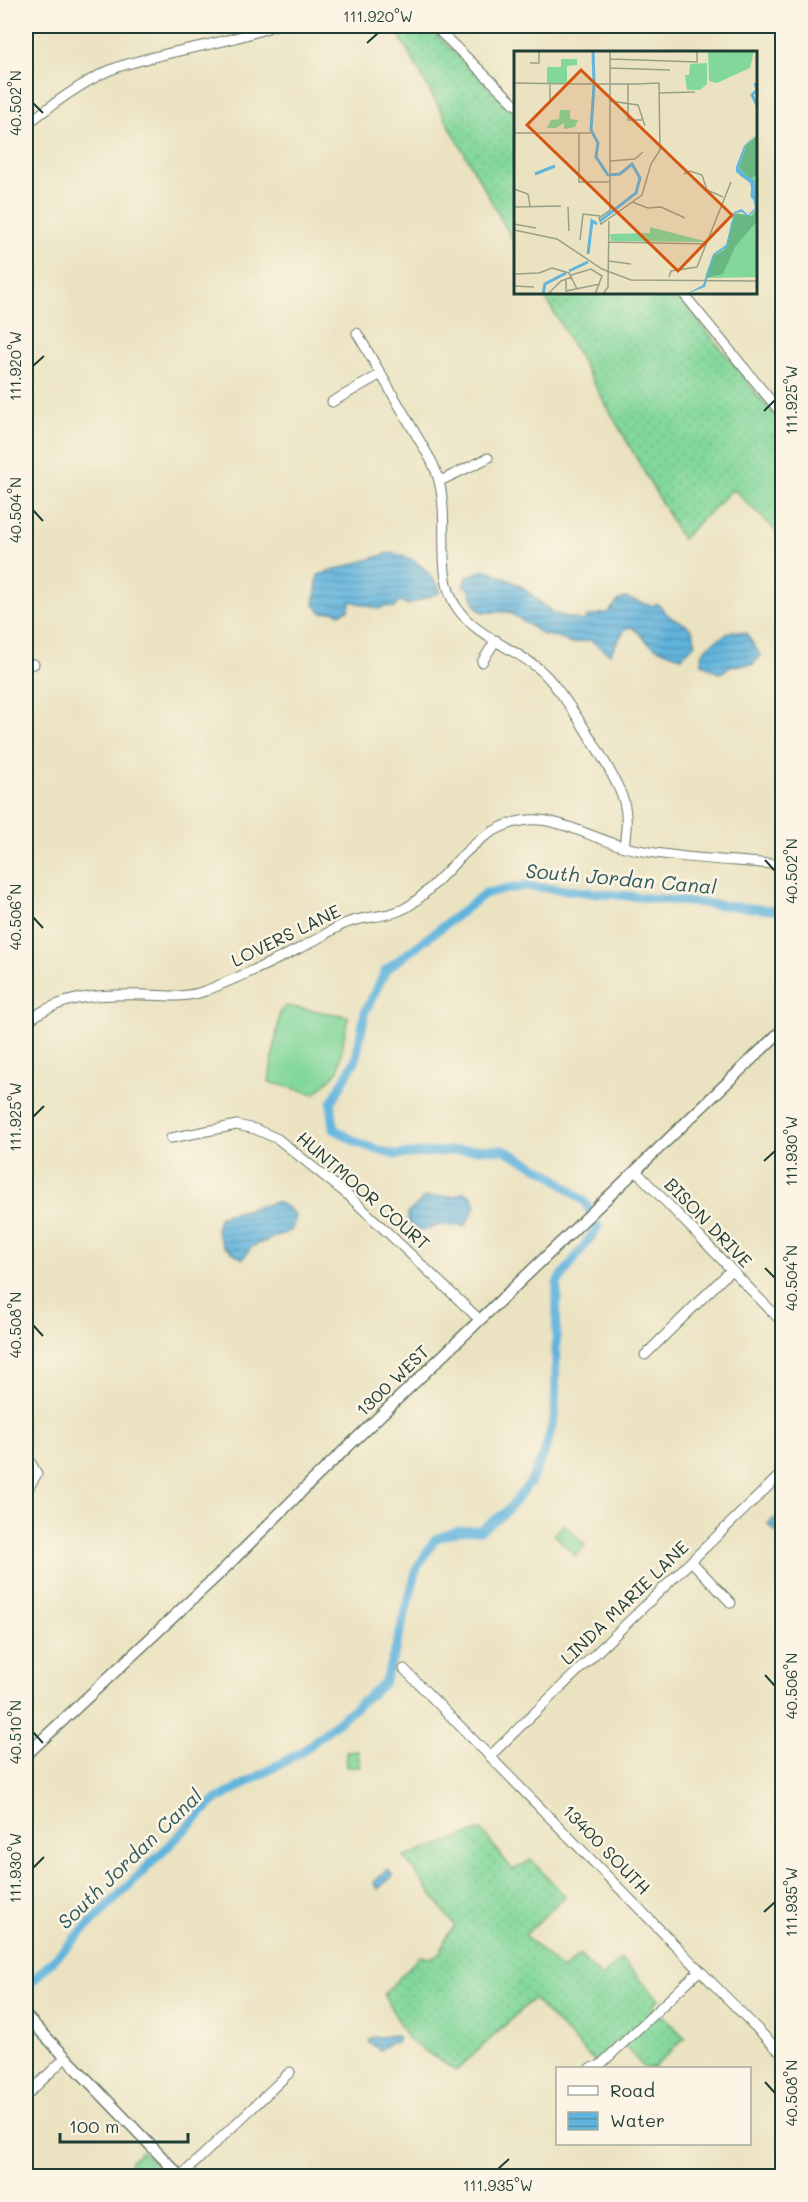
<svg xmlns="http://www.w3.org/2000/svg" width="808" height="2202" viewBox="0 0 808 2202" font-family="Mali,sans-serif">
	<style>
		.grass { fill: url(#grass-dots); stroke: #508a68; stroke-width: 1.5 }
		.pitch { fill: #82d79b; stroke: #508a68; stroke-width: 1.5 }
		.water { fill: url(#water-rules); stroke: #407888; stroke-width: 1.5 }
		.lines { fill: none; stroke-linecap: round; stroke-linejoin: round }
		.canal { stroke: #61b4dd; stroke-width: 9 }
		.minor-casing { stroke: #667765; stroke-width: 11 }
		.tertiary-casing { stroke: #667765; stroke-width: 13 }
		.minor { stroke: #fff; stroke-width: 9 }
		.tertiary { stroke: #fff; stroke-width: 10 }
		.ticks { fill: none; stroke: #1f3d34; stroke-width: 2 }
		.labels { text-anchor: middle; stroke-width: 5; stroke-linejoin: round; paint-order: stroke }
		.street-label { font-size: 18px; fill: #1f3d34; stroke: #fcf5e5 }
		.water-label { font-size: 20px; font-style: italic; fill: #305b5e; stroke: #fcf5e5 }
		.inset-river { fill: none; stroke: #61b4dd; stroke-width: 3 }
		.inset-road { fill: none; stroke: #99a088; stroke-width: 1.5 }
		.view { fill: #d45610; fill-opacity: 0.15; stroke: #d45610; stroke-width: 3 }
		.inset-edge { fill: none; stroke: #1f3d34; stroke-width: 3 }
		.neatline { fill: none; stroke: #1f3d34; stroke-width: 2 }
		.ticks-label { font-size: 15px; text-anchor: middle; fill: #1f3d34 }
	</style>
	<defs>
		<pattern id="grass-dots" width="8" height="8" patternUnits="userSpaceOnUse" patternTransform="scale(1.5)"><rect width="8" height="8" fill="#82d79b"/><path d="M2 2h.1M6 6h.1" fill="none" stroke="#70b986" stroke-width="1.8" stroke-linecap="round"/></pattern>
		<pattern id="water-rules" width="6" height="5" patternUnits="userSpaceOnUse" patternTransform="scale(1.5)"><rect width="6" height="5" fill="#61b4dd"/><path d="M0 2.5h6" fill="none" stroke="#4f94b4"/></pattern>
	</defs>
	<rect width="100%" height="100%" fill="#fcf5e5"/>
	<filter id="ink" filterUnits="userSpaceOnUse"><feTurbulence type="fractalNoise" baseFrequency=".0167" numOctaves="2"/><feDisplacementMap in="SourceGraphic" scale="12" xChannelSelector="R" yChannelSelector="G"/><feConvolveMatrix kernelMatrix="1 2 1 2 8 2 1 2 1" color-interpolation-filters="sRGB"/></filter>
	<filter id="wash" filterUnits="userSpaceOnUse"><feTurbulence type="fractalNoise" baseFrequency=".008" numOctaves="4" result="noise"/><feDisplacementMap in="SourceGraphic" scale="24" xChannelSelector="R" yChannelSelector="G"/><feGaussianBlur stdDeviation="1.35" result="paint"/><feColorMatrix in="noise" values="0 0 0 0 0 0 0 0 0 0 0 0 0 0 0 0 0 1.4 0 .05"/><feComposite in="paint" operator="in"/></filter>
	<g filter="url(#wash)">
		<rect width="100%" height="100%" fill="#eae2c0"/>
		<!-- grass -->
		<path class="grass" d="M 394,26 L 428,26 L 515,113 L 515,244 Z
			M 543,293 L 676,293 L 782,425 L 782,537 L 733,489 L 682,539 Z
			M 481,1830 L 513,1870 L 531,1860 L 565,1896 L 525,1935 L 562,1970 L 579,1955 L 602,1977 L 621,1959 L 659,1999 L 653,2005 L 685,2038 L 653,2068 L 644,2068 L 618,2039 L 595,2062 L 533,1999 L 456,2071 L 408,2040 L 384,1994 L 420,1956 L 431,1958 L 441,1952 L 446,1937 L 455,1926 L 404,1857 Z
			M 142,2151 L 167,2176 L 134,2176 L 128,2169 L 131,2160 Z"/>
		<!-- pitch -->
		<path class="pitch" d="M 286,1006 L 348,1016 L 338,1071 L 315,1094 L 269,1082 L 280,1012 Z
			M 564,1524 L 585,1545 L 575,1556 L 554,1534 Z
			M 358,1751 L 360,1767 L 347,1767 L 346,1752 Z"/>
		<!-- water -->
		<path class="water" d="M 389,553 C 412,554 432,572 441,592 L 408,605 L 400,601 L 394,608 L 385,606 L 379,609 L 351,601 L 348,610 L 340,614 L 334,611 L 323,613 L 314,605 L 318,575 Z
			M 486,569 L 521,586 L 553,613 L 583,621 L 587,617 L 609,612 L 619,600 L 626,598 L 652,606 L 657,604 C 662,607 663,610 667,614 C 678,625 695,620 695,644 L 682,657 C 677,657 654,647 650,644 C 643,639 639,631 631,627 L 625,629 L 610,654 L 590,640 L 570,644 L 559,637 L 544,635 L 509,612 C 483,609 480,623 469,588 L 463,586 L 466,577 Z
			M 732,631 L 746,633 L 760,655 L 754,664 L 730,666 L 723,672 L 718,673 L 702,663 C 699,645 719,640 732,631 Z
			M 464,1192 L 473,1197 L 476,1206 L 465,1226 L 441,1225 L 421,1231 L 408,1222 L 408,1213 L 425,1197 L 455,1196 Z
			M 276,1202 L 285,1206 L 295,1215 L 292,1230 L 251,1247 L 243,1259 L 223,1246 L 216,1229 L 220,1216 Z
			M 775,1518 L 782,1526 L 781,1537 L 768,1524 Z
			M 388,1869 L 393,1876 L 378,1889 L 373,1882 Z
			M 396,2035 L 399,2038 L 397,2042 L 390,2043 L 380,2050 L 369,2043 L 371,2038 Z"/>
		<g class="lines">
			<!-- canal -->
			<path class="canal" d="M 26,1987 L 214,1801 L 303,1751 L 384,1683 L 395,1651 L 417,1568 L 435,1539 L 458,1531 L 481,1530 L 506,1512 L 530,1483 L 544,1454 L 555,1415 L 557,1283 L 598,1227 L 585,1202 L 550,1174 L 504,1150 L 479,1149 L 395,1155 L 360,1144 L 334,1129 L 331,1103 L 356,1059 L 365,1012 L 386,970 L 486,893 L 525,886 L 782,911"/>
		</g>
	</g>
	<g filter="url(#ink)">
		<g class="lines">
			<!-- minor casing -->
			<g class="minor-casing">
				<path id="minor" d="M 434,26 L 516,105
					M 26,125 C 50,106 89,77 118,67 C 169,50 223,45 273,26
					M 682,292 L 782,414
					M 357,333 L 432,462 C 456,511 431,570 457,608 C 476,636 513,648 538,668 C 560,685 616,775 624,802 C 628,817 626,832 624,847
					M 332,402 L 381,374
					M 440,481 L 488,458
					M 482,662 L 496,640
					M 26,665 L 34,664
					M 26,1023 C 59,994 105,994 146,995 C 166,996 186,998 205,991 C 237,978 269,964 300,948 C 315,941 329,931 344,924 C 367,914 393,919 413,903 C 451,875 476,824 529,820 C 560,817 601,843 633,849 C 682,859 733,860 782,865
					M 171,1138 L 237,1125 L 255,1129 L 278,1139 L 349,1196 L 480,1320
					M 636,1171 L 782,1322
					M 645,1355 L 731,1270
					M 26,1454 L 37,1474 L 26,1492
					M 691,1561 L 731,1603
					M 404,1669 L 782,2054
					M 490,1756 L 782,1473
					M 590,2068 L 599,2066 L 700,1970
					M 26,2096 L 65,2058
					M 181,2176 L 290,2072"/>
			</g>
			<!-- tertiary casing -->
			<g class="tertiary-casing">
				<path id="tertiary" d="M 26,1755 L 221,1572 L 309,1484 L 782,1030
					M 26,2016 L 180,2176"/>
			</g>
			<!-- minor -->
			<use href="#minor" class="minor"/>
			<!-- tertiary -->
			<use href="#tertiary" class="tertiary"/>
		</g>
	</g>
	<!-- ticks -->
	<path class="ticks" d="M 367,43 L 378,33M 33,103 L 43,113M 33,366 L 44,356M 764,411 L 775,400M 33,510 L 43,521M 765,860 L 775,871M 33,917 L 43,928M 33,1117 L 44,1106M 764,1161 L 775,1151M 765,1268 L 775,1278M 33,1325 L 43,1336M 765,1675 L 775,1686M 33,1732 L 43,1743M 33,1868 L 44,1857M 764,1912 L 775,1902M 765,2082 L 775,2093M 498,2169 L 509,2159"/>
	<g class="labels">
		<!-- street labels -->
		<g class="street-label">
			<text transform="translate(286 936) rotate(-26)" y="6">LOVERS LANE</text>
			<text transform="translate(363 1191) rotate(41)" y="6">HUNTMOOR COURT</text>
			<text transform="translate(708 1223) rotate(46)" y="6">BISON DRIVE</text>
			<text transform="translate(393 1381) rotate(-44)" y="6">1300 WEST</text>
			<text transform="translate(625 1603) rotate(-44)" y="6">LINDA MARIE LANE</text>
			<text transform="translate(606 1850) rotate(46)" y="6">13400 SOUTH</text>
		</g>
		<!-- water labels -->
		<g class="water-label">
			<text transform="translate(621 879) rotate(5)" y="7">South Jordan Canal</text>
			<text transform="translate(130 1859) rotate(-44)" y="7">South Jordan Canal</text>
		</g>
	</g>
	<!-- overview -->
	<g transform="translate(514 51)">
		<rect width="243" height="243" fill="#eae2c0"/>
		<path d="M 194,0 L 240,0 L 236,17 L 203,32 L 195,30 ZM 193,12 L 193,33 L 186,39 L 173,39 L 171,24 L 175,24 L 176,13 ZM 46,59 L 56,59 L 56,68 L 64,69 L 61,76 L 50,78 L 50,72 L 42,77 L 33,77 L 37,69 L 45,68 ZM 243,83 L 243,226 L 192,227 L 197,225 L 191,225 L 199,205 L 213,196 L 217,171 L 236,165 L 242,158 L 239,133 L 227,122 ZM 136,176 L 194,191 L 97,190 L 96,183 L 136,182 Z" fill="#82d79b"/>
		<path d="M 243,84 L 243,124 L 236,128 L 225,117 L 232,94 ZM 243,157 L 243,170 L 221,196 L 209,223 L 192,227 L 200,204 L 211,199 L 221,162 L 238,165 Z" fill="#69b883"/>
		<path d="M 47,8 L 63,8 L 63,14 L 53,15 L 53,32 L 33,32 L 33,16 L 47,16 Z" fill="#82d79b"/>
		<path d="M 243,81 L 232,94 L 225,117 L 241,135 L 243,157 L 234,166 L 228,161 L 221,162 L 213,196 L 200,204 L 191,236 L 172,243 L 189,234 L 199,203 L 212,194 L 220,161 L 228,158 L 234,164 L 241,157 L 236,132 L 222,121 L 222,116 L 230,95 Z" fill="#61b4dd"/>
		<path class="inset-river" d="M 79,0 L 80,31M 241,32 L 243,39 L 238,44 L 243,54M 80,34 L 77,79 L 84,92 L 82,106 L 94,124 L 106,123 L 118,113 L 126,127 L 122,142 L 86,170M 21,123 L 41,115M 226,123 L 239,130 L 238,145 L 243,151M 74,203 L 78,170 L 83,173M 55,220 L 74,211M 29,243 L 31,233 L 52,222"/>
		<path class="inset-road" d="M 96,8 L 183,11 L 183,0M 16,12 L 25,12 L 25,0M 96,17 L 156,19M 0,32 L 62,33 L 123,33 L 145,32 L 146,99 L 137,113 L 128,144 L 87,173 L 85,167 L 96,159 L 96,0M 36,32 L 36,51M 114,33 L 114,69 L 128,69M 145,42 L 181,41M 96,50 L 124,54 L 131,75M 0,82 L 77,82M 65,82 L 65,131 L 95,131M 96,110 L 121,108 L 129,101M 170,123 L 176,120 L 188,124 L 193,139 L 209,146M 0,138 L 14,143 L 16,155M 118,151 L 134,157 L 147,156 L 171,167M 1,156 L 47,155M 54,156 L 55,180M 0,173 L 22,177M 0,179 L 43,188 L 88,218 L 117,229 L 243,230M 66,189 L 69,163 L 86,165M 95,191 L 193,193M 95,210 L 117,213M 0,223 L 25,222 L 38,217 L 55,222 L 63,238M 57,224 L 77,218 L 88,225 L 81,243M 155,226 L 157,220 L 183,216 L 217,131M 52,228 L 52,240 L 86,233M 0,235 L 20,236M 34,243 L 47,230 L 58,226M 89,243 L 94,236 L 95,170M 208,243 L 234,243"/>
		<path class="view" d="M 67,19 L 218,164 L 164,220 L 13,74 Z"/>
		<rect width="243" height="243" class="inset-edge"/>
	</g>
	<!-- margin -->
	<rect width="808" height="2202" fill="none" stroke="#fcf5e5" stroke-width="66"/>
	<!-- legend -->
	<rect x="556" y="2067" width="195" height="78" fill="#fcf5e5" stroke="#a4ab9e" stroke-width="1.5"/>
	<rect x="568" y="2086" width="30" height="9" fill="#ffffff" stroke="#a4ab9e" stroke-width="1.5"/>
	<text x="610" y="2097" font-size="18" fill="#1f3d34">Road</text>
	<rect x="568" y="2112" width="30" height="18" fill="url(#water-rules)" stroke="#a4ab9e" stroke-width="1.5"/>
	<text x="610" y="2127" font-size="18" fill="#1f3d34">Water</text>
	<!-- scale -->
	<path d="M60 2133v9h128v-9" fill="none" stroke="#1f3d34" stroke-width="3"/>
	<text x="69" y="2133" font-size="18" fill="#1f3d34" stroke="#fcf5e5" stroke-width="4.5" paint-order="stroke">100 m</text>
	<rect x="33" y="33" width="742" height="2136" class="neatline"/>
	<g class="ticks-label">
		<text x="378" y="22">111.920°W</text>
		<text transform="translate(16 103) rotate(-90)" y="5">40.502°N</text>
		<text transform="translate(16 366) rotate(-90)" y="5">111.920°W</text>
		<text transform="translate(792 400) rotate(-90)" y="5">111.925°W</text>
		<text transform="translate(16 510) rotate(-90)" y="5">40.504°N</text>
		<text transform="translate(792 871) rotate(-90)" y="5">40.502°N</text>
		<text transform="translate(16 917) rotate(-90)" y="5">40.506°N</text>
		<text transform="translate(16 1117) rotate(-90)" y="5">111.925°W</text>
		<text transform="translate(792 1151) rotate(-90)" y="5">111.930°W</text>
		<text transform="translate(792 1278) rotate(-90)" y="5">40.504°N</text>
		<text transform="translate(16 1325) rotate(-90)" y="5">40.508°N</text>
		<text transform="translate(792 1686) rotate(-90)" y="5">40.506°N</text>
		<text transform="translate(16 1732) rotate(-90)" y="5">40.510°N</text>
		<text transform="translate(16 1868) rotate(-90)" y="5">111.930°W</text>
		<text transform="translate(792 1902) rotate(-90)" y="5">111.935°W</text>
		<text transform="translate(792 2093) rotate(-90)" y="5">40.508°N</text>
		<text x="498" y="2191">111.935°W</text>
	</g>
</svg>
